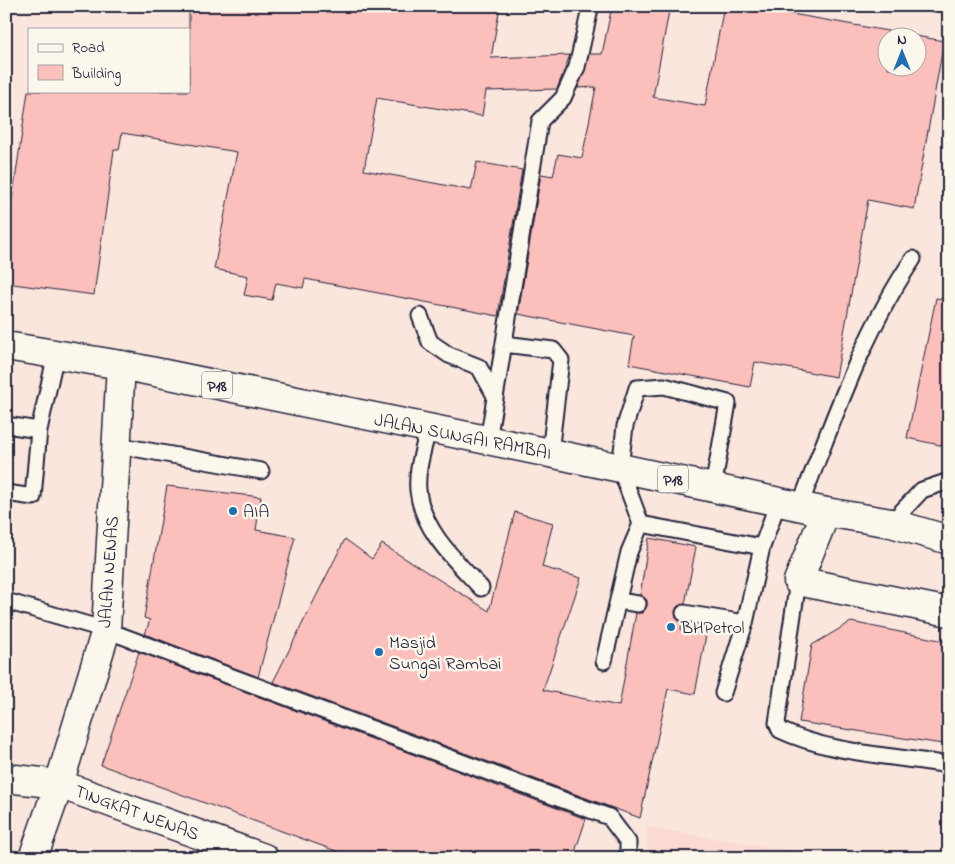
<svg xmlns="http://www.w3.org/2000/svg" width="955" height="864" viewBox="0 0 955 864" font-family="'Indie Flower',sans-serif">
	<style>
		.built { fill: #fbdad4 }
		.building { fill: #fbbfbc; stroke: #22223b; fill-rule: evenodd }
		.lines { fill: none; stroke-linecap: round; stroke-linejoin: round }
		.service-casing { stroke: #22223b; stroke-width: 19 }
		.minor-casing { stroke: #22223b; stroke-width: 31 }
		.primary-casing { stroke: #22223b; stroke-width: 31 }
		.service { stroke: #fbf7ec; stroke-width: 15 }
		.minor { stroke: #fbf7ec; stroke-width: 28 }
		.primary { stroke: #fbf7ec; stroke-width: 28 }
		.poi-dot { fill: #1f6fb2; stroke: #fbf7ec; stroke-width: 2 }
		.labels { text-anchor: middle; stroke-width: 5; stroke-linejoin: round; paint-order: stroke }
		.shield { fill: #fbf7ec; stroke: #636270; stroke-width: 1 }
		.shield-label { font-size: 16px; font-weight: bold; fill: #22223b }
		.street-label { font-size: 18px; fill: #22223b; stroke: #fbf7ec }
		.poi-label { font-size: 18px; fill: #22223b; stroke: #fbf7ec; text-anchor: start }
	</style>
	<rect width="100%" height="100%" fill="#fbe6de"/>
	<filter id="ink" filterUnits="userSpaceOnUse"><feTurbulence type="fractalNoise" baseFrequency=".02" numOctaves="2"/><feDisplacementMap in="SourceGraphic" scale="10" xChannelSelector="R" yChannelSelector="G"/><feConvolveMatrix kernelMatrix="1 2 1 2 8 2 1 2 1" color-interpolation-filters="sRGB"/></filter>
	<g filter="url(#ink)">
		<!-- built -->
		<path class="built" d="M 647,827 L 835,858 L 648,858 Z"/>
		<!-- building -->
		<path class="building" d="M 189,6 L 500,6 L 491,58 L 570,55 L 557,89 L 486,91 L 482,116 L 377,98 L 364,170 L 471,190 L 477,162 L 522,170 L 498,316 L 305,279 L 303,288 L 276,283 L 272,300 L 244,295 L 248,276 L 214,269 L 237,152 L 122,133 L 119,150 L 114,150 L 94,295 L 6,283 L 6,242 L 28,91 L 189,91 Z
			M 612,6 L 670,6 L 653,97 L 705,106 L 724,6 L 747,6 L 944,41 L 914,209 L 868,200 L 836,377 L 755,362 L 750,387 L 629,364 L 634,336 L 518,314 L 541,174 L 553,176 L 558,154 L 582,158 L 596,87 L 578,88 L 589,54 L 602,54 ZM 888,38 L 918,38 L 918,68 L 888,68 Z
			M 936,298 L 949,300 L 949,447 L 907,438 Z
			M 167,486 L 261,497 L 256,530 L 295,537 L 258,677 L 145,634 L 150,620 L 144,618 Z
			M 515,512 L 553,523 L 542,567 L 581,578 L 543,690 L 619,706 L 636,613 L 642,613 L 647,606 L 647,600 L 640,595 L 649,538 L 696,547 L 685,604 L 677,607 L 675,612 L 678,620 L 682,622 L 681,630 L 706,635 L 695,694 L 668,689 L 640,818 L 273,682 L 345,539 L 372,559 L 382,544 L 489,611 Z
			M 851,622 L 949,642 L 949,745 L 799,722 L 812,645 Z
			M 139,652 L 586,819 L 573,858 L 355,858 L 101,765 Z"/>
		<g class="lines">
			<!-- service casing -->
			<g class="service-casing">
				<path id="service" d="M 420,316 L 430,342 L 449,355 L 479,367 L 495,396
					M 504,344 L 553,350 L 561,360 L 550,453
					M 6,425 L 39,430 L 56,354
					M 428,429 C 424,448 416,470 418,490 C 422,530 455,560 481,588
					M 488,441 L 540,121 L 563,98 L 577,67 L 590,9
					M 116,445 L 261,471
					M 713,488 L 728,403 L 664,386 L 637,388 L 625,426 L 620,468 L 641,524 L 762,547 L 778,502
					M 6,493 L 33,497 L 39,430
					M 799,507 C 833,423 862,334 913,259
					M 891,523 L 922,490 L 949,481
					M 798,581 L 777,723 L 780,730 C 827,753 896,756 949,765
					M 6,601 L 106,630 L 609,817 L 628,842 L 628,858
					M 619,601 L 638,604
					M 684,613 L 745,623
					M 604,661 L 629,552 L 641,524
					M 723,693 L 745,623 L 762,547"/>
			</g>
			<!-- minor casing -->
			<g class="minor-casing">
				<path id="minor" d="M 826,512 L 798,581 L 949,612
					M 6,778 L 59,784 L 264,858
					M 33,858 L 59,784 L 106,630 L 121,365"/>
			</g>
			<!-- primary casing -->
			<g class="primary-casing">
				<path id="primary" d="M 6,346 L 121,365 L 550,453 L 826,512 L 891,523 L 949,540"/>
			</g>
			<!-- service -->
			<use href="#service" class="service"/>
			<!-- minor -->
			<use href="#minor" class="minor"/>
			<!-- primary -->
			<use href="#primary" class="primary"/>
		</g>
	</g>
	<!-- markers -->
	<g class="poi-dot">
		<circle cx="233" cy="511" r="5"/>
		<circle cx="671" cy="627" r="5"/>
		<circle cx="379" cy="652" r="5"/>
	</g>
	<g class="labels">
		<!-- shield labels -->
		<g class="shield">
			<rect x="202" y="371.5" width="30" height="27" rx="4"/>
			<rect x="658" y="465.5" width="30" height="27" rx="4"/>
		</g>
		<g class="shield-label">
			<text x="217" y="391">P18</text>
			<text x="673" y="485">P18</text>
		</g>
		<!-- street labels -->
		<g class="street-label">
			<text transform="translate(463 436) rotate(11)" y="6">JALAN SUNGAI RAMBAI</text>
			<text transform="translate(108 572) rotate(-86)" y="6">JALAN NENAS</text>
			<text transform="translate(137 812) rotate(20)" y="6">TINGKAT NENAS</text>
		</g>
		<!-- poi labels -->
		<g class="poi-label">
			<text x="243" y="517">AIA</text>
			<text x="681" y="633">BHPetrol</text>
			<text x="389" y="648">Masjid<tspan x="389" dy="21">Sungai Rambai</tspan></text>
		</g>
	</g>
	<!-- margin -->
	<rect width="955" height="864" fill="none" stroke="#fbf7ec" stroke-width="25"/>
	<rect x="12" y="12" width="930" height="839" fill="none" stroke="#22223b" stroke-width="2" filter="url(#ink)"/>
	<!-- legend -->
	<rect x="28" y="28" width="162" height="65" fill="#fbf7ec" stroke="#a4a2a5"/>
	<rect x="38" y="44" width="25" height="8" fill="#fbf7ec" stroke="#a4a2a5"/>
	<text x="72" y="52" font-size="15" fill="#22223b">Road</text>
	<rect x="38" y="65" width="25" height="15" fill="#fbbfbc" stroke="#a4a2a5"/>
	<text x="72" y="78" font-size="15" fill="#22223b">Building</text>
	<!-- north arrow -->
	<g transform="translate(902 52)"><circle r="24" fill="#fbf7ec" stroke="#a4a2a5"/>
	<path d="M0-4L9 19L0 12L-9 19Z" fill="#1f6fb2"/>
	<text y="-8" font-size="14" font-weight="bold" text-anchor="middle" fill="#22223b">N</text>
	</g>
</svg>
